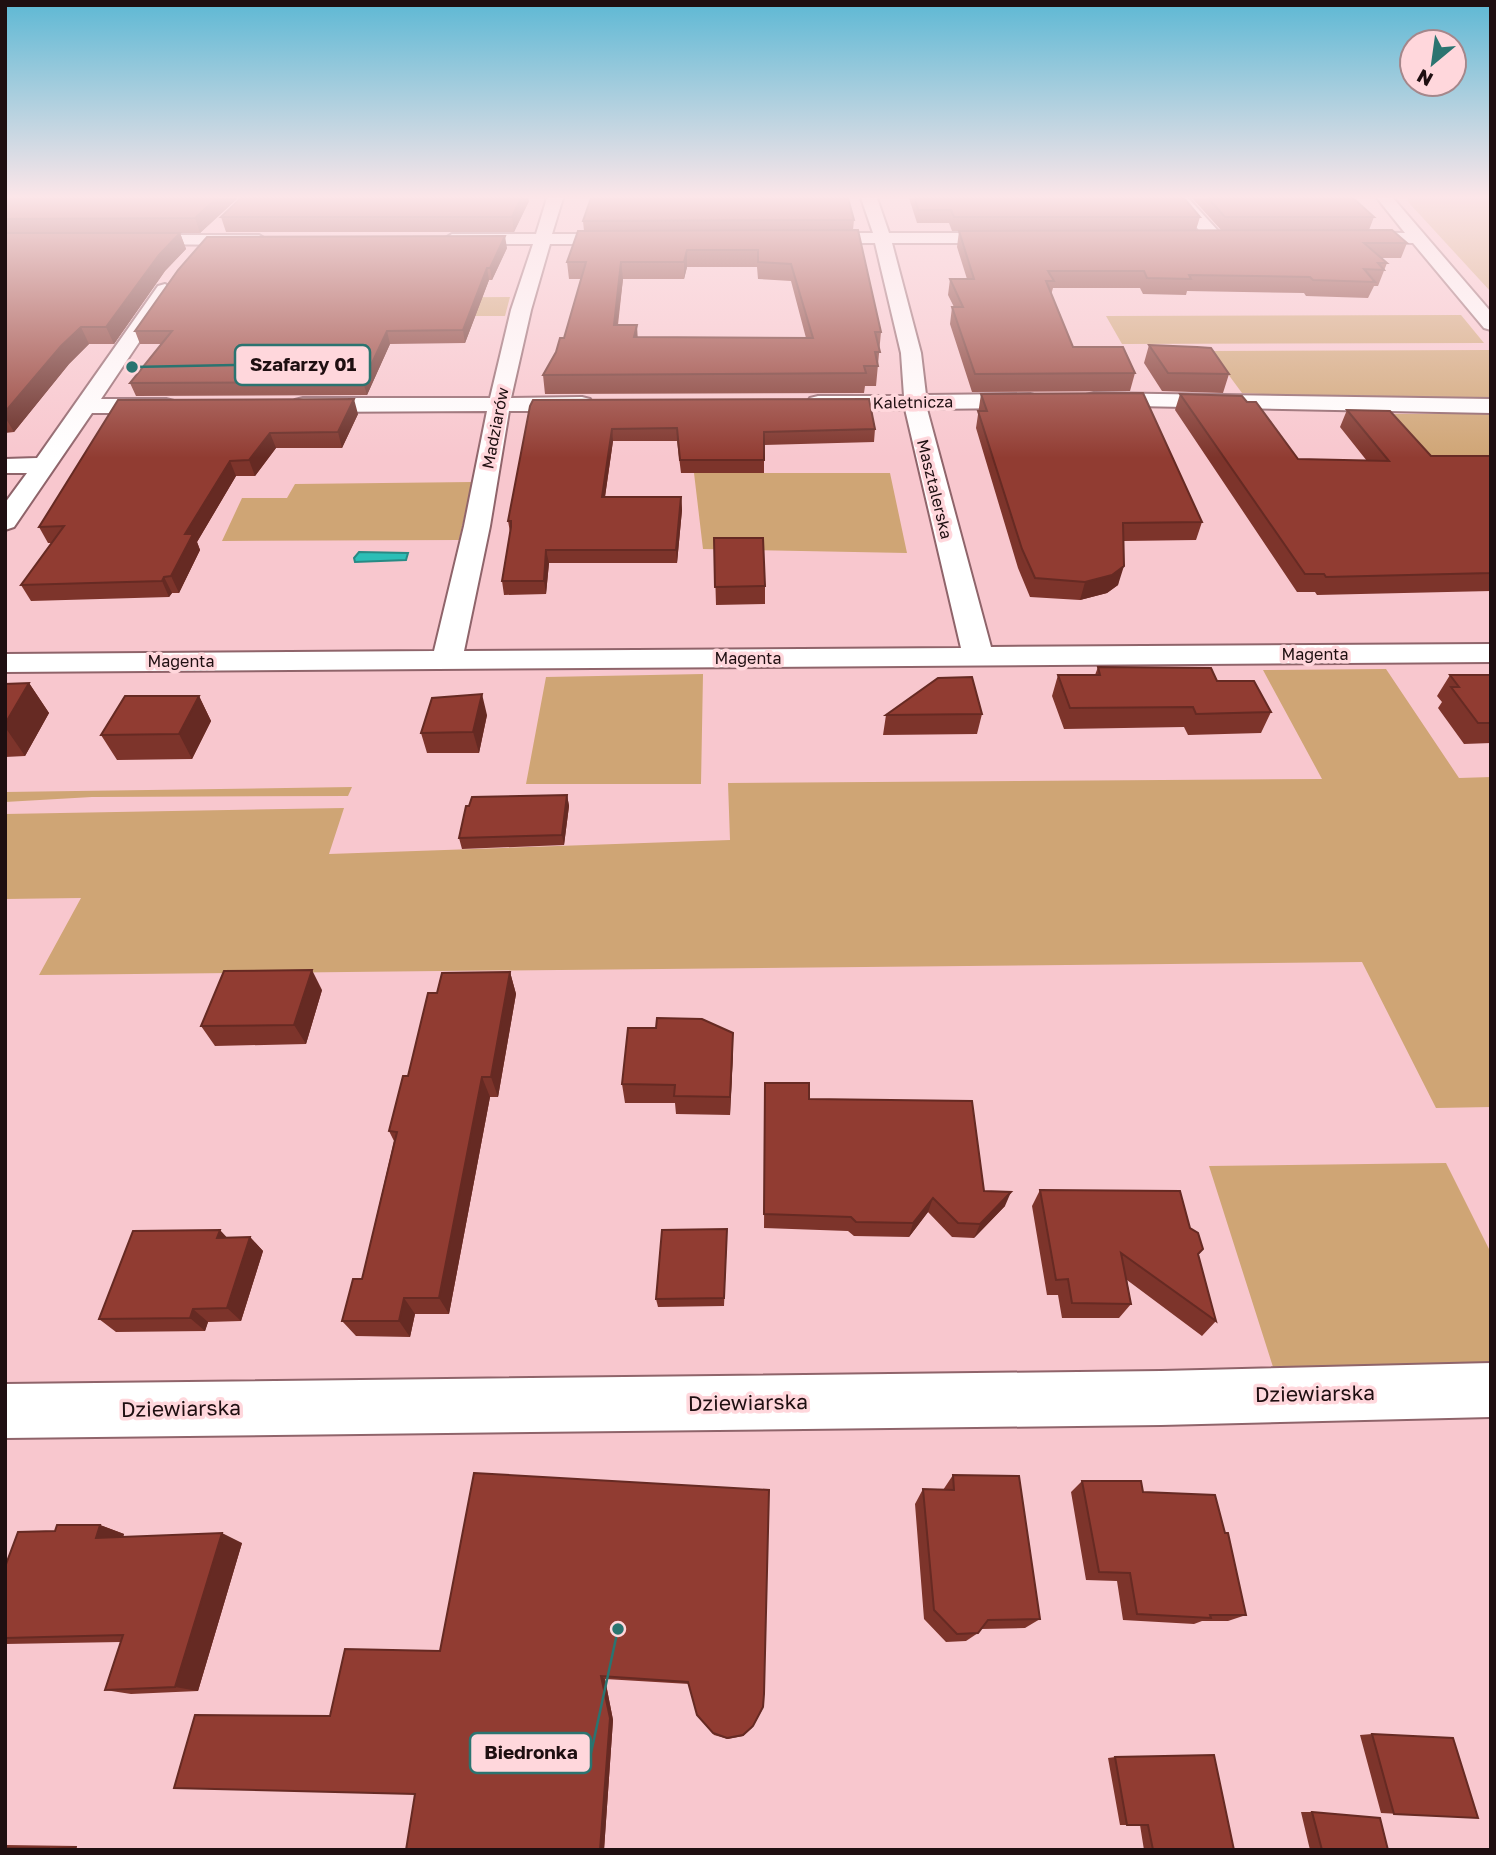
<svg xmlns="http://www.w3.org/2000/svg" width="1496" height="1855" viewBox="0 0 1496 1855" font-family="'Golos Text',sans-serif">
	<style>
		.green { fill: #cfa575 }
		.water { fill: #2cbeb6; stroke: #288a84; stroke-width: 2 }
		.lines { fill: none; stroke-linecap: round; stroke-linejoin: round }
		.minor-casing { stroke: #8f646a; stroke-width: 4 }
		.minor { fill: #fff; fill-rule: evenodd }
		.wall { fill: #7d342b; fill-rule: evenodd }
		.shaded-wall { fill: #662a23 }
		.building { fill: #913c32; stroke: #662a23; stroke-width: 2; fill-rule: evenodd }
		.labels { text-anchor: middle; stroke-width: 7; stroke-linejoin: round; paint-order: stroke }
		.far-street-label { font-size: 16px; fill: #1f0f11; stroke: #ffd7dc }
		.near-street-label { font-size: 21px; fill: #1f0f11; stroke: #ffd7dc }
		.leader { fill: none; stroke: #2b7470; stroke-width: 2.5 }
		.callout-dot { fill: #2b7470; stroke: #ffd7dc; stroke-width: 2.5 }
		.callout { fill: #ffd7dc; stroke: #2b7470; stroke-width: 2.5 }
		.callout-label { font-size: 19px; text-anchor: middle; font-weight: bold; fill: #1f0f11 }
	</style>
	<rect width="100%" height="100%" fill="#f8c7ce"/>
	<!-- green -->
	<path class="green" d="M 1407,198 L 1491,198 L 1491,292 L 1410,204 Z
		M 510,297 L 505,316 L 332,316 L 343,298 Z
		M 1461,315 L 1484,343 L 1122,344 L 1106,316 Z
		M 1490,350 L 1491,398 L 1346,398 L 1242,393 L 1211,351 Z
		M 1387,414 L 1491,414 L 1491,472 L 1440,473 Z
		M 694,473 L 890,473 L 907,553 L 703,549 Z
		M 472,482 L 459,540 L 222,541 L 242,498 L 287,498 L 295,484 Z
		M 1386,669 L 1459,778 L 1491,777 L 1491,1107 L 1436,1108 L 1362,962 L 39,975 L 81,898 L 5,899 L 5,814 L 344,808 L 329,854 L 730,840 L 728,783 L 1322,779 L 1263,670 Z
		M 703,674 L 701,784 L 526,784 L 546,677 Z
		M 352,787 L 348,796 L 92,797 L 5,802 L 5,792 Z
		M 1446,1163 L 1491,1253 L 1491,1362 L 1273,1367 L 1209,1166 Z"/>
	<!-- water -->
	<path class="water" d="M 359,552 L 408,553 L 406,560 L 355,562 L 354,558 Z"/>
	<g class="lines">
		<!-- minor casing -->
		<g class="minor-casing">
			<path id="minor" d="M 547,198 L 563,198 L 552,234 L 626,234 L 634,239 L 626,244 L 550,244 L 531,310 L 511,398 L 582,397 L 590,399 L 593,404 L 590,409 L 582,411 L 509,411 L 490,526 L 464,651 L 961,648 L 905,409 L 818,410 L 810,408 L 807,403 L 810,398 L 818,396 L 904,396 L 901,353 L 875,243 L 809,243 L 801,238 L 809,233 L 873,233 L 861,198 L 877,198 L 889,233 L 1011,233 L 1019,238 L 1011,243 L 892,243 L 921,353 L 926,395 L 1030,394 L 1038,396 L 1041,401 L 1038,406 L 1030,408 L 927,409 L 991,647 L 1491,644 L 1491,662 L 5,672 L 5,654 L 434,651 L 464,526 L 487,411 L 303,412 L 295,410 L 292,405 L 295,400 L 303,398 L 490,398 L 511,310 L 533,244 L 452,244 L 444,239 L 452,234 L 536,234 Z
				M 1172,198 L 1188,198 L 1220,233 L 1222,237 L 1220,241 L 1208,241 Z
				M 1377,198 L 1393,198 L 1491,312 L 1491,330 L 1484,328 L 1413,243 L 1342,241 L 1340,237 L 1348,232 L 1405,233 Z
				M 130,235 L 259,235 L 267,240 L 259,245 L 124,244 L 122,240 L 124,236 Z
				M 165,284 L 174,290 L 101,399 L 166,399 L 174,401 L 177,406 L 174,411 L 166,413 L 92,413 L 14,527 L 5,530 L 5,503 L 27,473 L 5,473 L 5,459 L 37,458 L 158,286 Z
				M 1094,393 L 1491,399 L 1491,413 L 1086,405 L 1083,400 L 1086,395 Z
				M 1491,1363 L 1491,1417 L 1161,1425 L 5,1438 L 5,1384 L 1161,1371 Z"/>
		</g>
		<!-- minor -->
		<use href="#minor" class="minor"/>
	</g>
	<!-- wall -->
	<path class="wall" d="M 5,198 L 238,198 L 200,233 L 180,233 L 186,249 L 165,271 L 114,344 L 89,344 L 69,364 L 14,432 L 5,433 Z
		M 909,198 L 1184,198 L 1200,217 L 1196,230 L 1221,230 L 1192,198 L 1353,198 L 1374,217 L 1369,230 L 1407,243 L 1401,258 L 1382,258 L 1387,263 L 1378,286 L 1374,286 L 1368,298 L 1306,296 L 1304,293 L 1187,291 L 1186,295 L 1143,294 L 1140,288 L 1053,288 L 1051,295 L 1073,347 L 1135,373 L 1130,391 L 972,392 L 950,324 L 952,307 L 954,307 L 948,295 L 950,279 L 967,279 L 957,247 L 959,231 L 952,231 L 949,223 L 917,223 Z
		M 529,201 L 514,232 L 226,232 L 221,217 Z
		M 854,220 L 853,230 L 881,332 L 876,386 L 865,386 L 864,393 L 545,394 L 543,375 L 564,338 L 581,279 L 569,279 L 567,262 L 584,231 L 583,221 ZM 687,267 L 757,267 L 758,279 L 791,281 L 806,338 L 638,337 L 618,325 L 623,279 L 684,279 Z
		M 507,248 L 492,280 L 489,280 L 465,343 L 390,344 L 367,395 L 136,396 L 130,383 L 161,344 L 140,344 L 135,331 Z
		M 1149,345 L 1229,374 L 1223,393 L 1162,391 L 1144,363 Z
		M 981,394 L 1202,522 L 1196,540 L 1124,541 L 1118,585 L 1107,593 L 1080,600 L 1030,597 L 1018,568 L 976,428 Z
		M 1180,394 L 1247,402 L 1298,459 L 1367,461 L 1340,427 L 1347,410 L 1431,456 L 1491,456 L 1491,591 L 1317,595 L 1315,592 L 1297,592 L 1175,410 Z
		M 118,400 L 358,414 L 342,448 L 276,448 L 255,476 L 236,476 L 197,542 L 200,550 L 179,593 L 172,593 L 169,597 L 31,601 L 21,585 L 52,543 L 48,543 L 39,527 Z
		M 530,406 L 875,429 L 874,442 L 764,445 L 764,473 L 681,473 L 677,441 L 613,441 L 605,497 L 681,497 L 682,510 L 677,563 L 549,563 L 546,594 L 504,595 L 502,581 L 510,532 L 508,521 Z
		M 714,538 L 765,586 L 765,604 L 716,605 Z
		M 1098,667 L 1217,681 L 1271,712 L 1261,733 L 1188,735 L 1184,727 L 1064,729 L 1052,696 L 1058,675 L 1095,675 Z
		M 1450,675 L 1491,675 L 1491,743 L 1464,744 L 1438,708 L 1442,702 L 1437,696 Z
		M 29,683 L 49,713 L 25,756 L 5,757 L 5,684 Z
		M 199,696 L 211,721 L 192,759 L 117,760 L 101,735 Z
		M 982,714 L 977,734 L 883,735 L 886,715 Z
		M 487,715 L 479,753 L 427,753 L 421,733 Z
		M 567,795 L 569,806 L 564,845 L 462,849 L 459,838 Z
		M 510,972 L 516,994 L 498,1097 L 490,1097 L 449,1314 L 415,1314 L 410,1337 L 356,1336 L 342,1321 L 362,1279 L 394,1141 L 389,1131 L 437,993 Z
		M 322,990 L 306,1044 L 215,1046 L 201,1026 Z
		M 733,1052 L 730,1115 L 676,1114 L 675,1103 L 625,1103 L 622,1084 Z
		M 765,1083 L 809,1099 L 984,1191 L 1005,1206 L 974,1238 L 952,1237 L 928,1212 L 909,1237 L 854,1236 L 848,1231 L 764,1228 Z
		M 1040,1190 L 1190,1228 L 1203,1249 L 1198,1255 L 1216,1321 L 1202,1336 L 1127,1280 L 1131,1304 L 1119,1318 L 1062,1318 L 1058,1295 L 1047,1295 L 1032,1206 Z
		M 250,1237 L 263,1251 L 241,1321 L 208,1322 L 205,1331 L 116,1332 L 99,1319 L 227,1238 Z
		M 727,1237 L 724,1306 L 658,1307 L 656,1299 Z
		M 474,1473 L 762,1710 L 752,1728 L 743,1736 L 728,1739 L 714,1735 L 697,1715 L 689,1684 L 605,1679 L 613,1720 L 604,1850 L 406,1850 L 415,1794 L 330,1716 L 440,1651 Z
		M 953,1475 L 1040,1619 L 1025,1628 L 981,1629 L 978,1633 L 966,1641 L 946,1642 L 924,1619 L 915,1504 L 923,1489 L 943,1490 Z
		M 1082,1481 L 1143,1492 L 1246,1615 L 1228,1621 L 1202,1621 L 1194,1624 L 1123,1620 L 1117,1581 L 1086,1580 L 1071,1492 Z
		M 100,1525 L 124,1534 L 123,1537 L 242,1543 L 198,1691 L 131,1694 L 105,1690 L 121,1642 L 5,1644 L 5,1567 L 55,1531 Z
		M 1372,1734 L 1478,1818 L 1381,1813 L 1360,1735 Z
		M 1115,1757 L 1234,1850 L 1144,1850 L 1140,1825 L 1120,1825 L 1108,1758 Z
		M 1301,1812 L 1312,1812 L 1388,1850 L 1310,1850 Z
		M 5,1845 L 77,1846 L 76,1850 L 5,1850 Z"/>
	<!-- shaded-wall -->
	<path class="shaded-wall" d="M 217,198 L 238,198 L 200,233 L 195,218 Z
		M 521,198 L 528,198 L 529,201 L 514,232 L 512,217 Z
		M 180,233 L 186,249 L 165,271 L 114,344 L 106,327 L 159,255 Z
		M 505,236 L 507,248 L 492,280 L 490,268 Z
		M 687,250 L 687,267 L 684,279 L 684,262 Z
		M 621,262 L 623,279 L 615,343 L 614,325 Z
		M 487,268 L 489,280 L 465,343 L 463,330 Z
		M 637,325 L 638,343 L 634,337 Z
		M 81,327 L 89,344 L 69,364 L 14,432 L 5,417 L 5,412 L 61,346 Z
		M 387,331 L 390,344 L 367,395 L 363,382 Z
		M 354,399 L 358,414 L 342,448 L 338,432 Z
		M 612,429 L 613,441 L 603,510 L 602,497 Z
		M 270,433 L 276,448 L 255,476 L 249,460 Z
		M 230,461 L 236,476 L 197,542 L 200,550 L 179,593 L 171,576 L 185,534 Z
		M 681,497 L 682,510 L 677,563 L 676,550 Z
		M 546,550 L 549,563 L 546,594 L 544,581 Z
		M 1124,566 L 1118,585 L 1107,593 L 1080,600 L 1085,582 Z
		M 164,577 L 172,593 L 169,597 L 162,581 Z
		M 29,683 L 49,713 L 25,756 L 5,727 L 5,724 Z
		M 482,694 L 487,715 L 479,753 L 473,732 Z
		M 199,696 L 211,721 L 192,759 L 179,734 Z
		M 567,795 L 569,806 L 564,845 L 562,835 Z
		M 312,970 L 322,990 L 306,1044 L 294,1025 Z
		M 510,972 L 516,994 L 498,1097 L 491,1077 Z
		M 733,1033 L 733,1052 L 730,1115 L 730,1097 Z
		M 482,1077 L 490,1097 L 449,1314 L 439,1298 Z
		M 1011,1192 L 1005,1206 L 974,1238 L 980,1224 Z
		M 933,1198 L 928,1212 L 909,1237 L 913,1223 Z
		M 220,1230 L 233,1244 L 217,1238 Z
		M 250,1237 L 263,1251 L 241,1321 L 227,1308 Z
		M 404,1298 L 415,1314 L 410,1337 L 399,1321 Z
		M 193,1309 L 208,1322 L 205,1331 L 190,1318 Z
		M 100,1525 L 124,1534 L 120,1547 L 96,1538 Z
		M 222,1533 L 242,1543 L 198,1691 L 175,1687 Z
		M 601,1676 L 605,1679 L 613,1720 L 604,1850 L 600,1850 Z
		M 77,1846 L 76,1850 L 49,1850 L 49,1848 Z"/>
	<!-- building -->
	<path class="building" d="M 5,198 L 217,198 L 195,218 L 5,219 Z
		M 241,198 L 521,198 L 512,217 L 221,217 Z
		M 591,198 L 848,198 L 854,220 L 583,221 Z
		M 915,198 L 1184,198 L 1200,217 L 954,217 L 951,210 L 918,210 Z
		M 1208,198 L 1353,198 L 1374,217 L 1225,217 Z
		M 858,230 L 881,332 L 875,332 L 880,352 L 875,352 L 878,366 L 864,366 L 866,373 L 543,375 L 556,352 L 560,338 L 564,338 L 586,262 L 567,262 L 578,231 ZM 687,250 L 758,250 L 758,262 L 791,264 L 813,338 L 634,337 L 637,325 L 614,325 L 621,262 L 684,262 Z
		M 1392,230 L 1407,243 L 1364,243 L 1387,263 L 1378,263 L 1384,270 L 1364,269 L 1375,282 L 1313,280 L 1310,277 L 1189,275 L 1191,279 L 1147,278 L 1144,271 L 1048,271 L 1054,281 L 1046,281 L 1073,347 L 1123,347 L 1135,373 L 975,374 L 952,307 L 963,307 L 950,279 L 974,279 L 959,231 Z
		M 5,233 L 180,233 L 159,255 L 106,327 L 81,327 L 61,346 L 5,412 Z
		M 505,236 L 490,268 L 487,268 L 463,330 L 387,331 L 363,382 L 130,383 L 172,331 L 135,331 L 178,270 L 207,237 Z
		M 1149,345 L 1197,347 L 1211,348 L 1229,374 L 1168,373 Z
		M 1143,393 L 1202,522 L 1123,523 L 1124,566 L 1112,575 L 1085,582 L 1035,578 L 1022,549 L 978,411 L 987,411 L 981,394 Z
		M 1180,394 L 1242,396 L 1247,402 L 1256,402 L 1298,459 L 1389,461 L 1347,410 L 1390,411 L 1431,456 L 1491,456 L 1491,573 L 1326,577 L 1324,574 L 1305,574 Z
		M 354,399 L 338,432 L 270,433 L 249,460 L 230,461 L 185,534 L 193,534 L 171,576 L 164,577 L 162,581 L 21,585 L 64,526 L 39,527 L 118,400 Z
		M 869,399 L 875,429 L 764,432 L 764,460 L 680,460 L 677,428 L 612,429 L 602,497 L 681,497 L 676,550 L 546,550 L 544,581 L 502,581 L 511,527 L 511,521 L 508,521 L 530,406 L 533,400 Z
		M 714,538 L 763,538 L 765,586 L 715,587 Z
		M 1098,667 L 1211,668 L 1217,681 L 1254,681 L 1271,712 L 1196,714 L 1193,707 L 1070,708 L 1058,675 L 1100,675 Z
		M 1450,675 L 1491,675 L 1491,723 L 1478,723 L 1451,687 L 1459,687 Z
		M 972,677 L 982,714 L 886,715 L 938,678 Z
		M 29,683 L 5,724 L 5,684 Z
		M 482,694 L 473,732 L 421,733 L 432,698 Z
		M 125,696 L 199,696 L 179,734 L 101,735 Z
		M 567,795 L 562,835 L 459,838 L 466,806 L 469,806 L 472,797 Z
		M 312,970 L 294,1025 L 201,1026 L 224,971 Z
		M 510,972 L 491,1077 L 482,1077 L 439,1298 L 404,1298 L 399,1321 L 342,1321 L 353,1279 L 362,1279 L 397,1132 L 389,1131 L 403,1076 L 408,1076 L 428,993 L 437,993 L 442,973 Z
		M 657,1018 L 702,1019 L 733,1033 L 730,1097 L 674,1096 L 675,1085 L 622,1084 L 628,1028 L 656,1028 Z
		M 765,1083 L 809,1083 L 809,1099 L 972,1101 L 984,1191 L 1011,1192 L 980,1224 L 958,1223 L 933,1198 L 913,1223 L 856,1222 L 851,1217 L 764,1214 Z
		M 1040,1190 L 1180,1191 L 1190,1228 L 1198,1233 L 1203,1249 L 1198,1254 L 1216,1321 L 1121,1253 L 1131,1304 L 1072,1303 L 1068,1279 L 1056,1280 Z
		M 727,1229 L 724,1298 L 656,1299 L 662,1230 Z
		M 220,1230 L 217,1238 L 250,1237 L 227,1308 L 193,1309 L 190,1318 L 99,1319 L 133,1231 Z
		M 474,1473 L 769,1490 L 764,1694 L 763,1707 L 753,1726 L 743,1735 L 727,1738 L 713,1733 L 697,1715 L 688,1682 L 601,1676 L 610,1718 L 600,1850 L 406,1850 L 415,1794 L 174,1788 L 195,1715 L 330,1716 L 345,1649 L 440,1651 Z
		M 953,1475 L 1019,1476 L 1040,1619 L 988,1620 L 978,1633 L 957,1634 L 934,1610 L 923,1489 L 954,1490 Z
		M 1082,1481 L 1141,1481 L 1143,1492 L 1215,1495 L 1225,1533 L 1228,1533 L 1246,1615 L 1210,1615 L 1211,1618 L 1137,1614 L 1130,1573 L 1099,1572 Z
		M 57,1525 L 100,1525 L 96,1538 L 222,1533 L 175,1687 L 105,1690 L 123,1635 L 5,1638 L 5,1567 L 18,1532 L 55,1531 Z
		M 1372,1734 L 1453,1738 L 1478,1818 L 1394,1814 Z
		M 1214,1755 L 1234,1850 L 1153,1850 L 1148,1825 L 1127,1825 L 1115,1757 Z
		M 1312,1812 L 1380,1818 L 1388,1850 L 1322,1850 Z
		M 5,1848 L 49,1848 L 49,1850 L 5,1850 Z"/>
	<!-- sky -->
	<linearGradient id="sky" x2="0" y2="1"><stop stop-color="#5db8d4"/><stop offset="0.43" stop-color="#fce6e9"/><stop offset="1" stop-color="#fce6e9" stop-opacity="0"/></linearGradient>
	<rect width="1496" height="458" fill="url(#sky)"/>
	<g class="labels">
		<!-- far-street labels -->
		<g class="far-street-label">
			<text transform="translate(913 402) rotate(-1)" y="6">Kaletnicza</text>
			<text transform="translate(495 428) rotate(-79)" y="6">Madziarów</text>
			<text transform="translate(935 489) rotate(76)" y="6">Masztalerska</text>
			<text x="1315" y="660">Magenta</text>
			<text x="748" y="664">Magenta</text>
			<text x="181" y="667">Magenta</text>
		</g>
		<!-- near-street labels -->
		<g class="near-street-label">
			<text transform="translate(1315 1394) rotate(-1)" y="7">Dziewiarska</text>
			<text transform="translate(748 1403) rotate(-1)" y="7">Dziewiarska</text>
			<text transform="translate(181 1409) rotate(-1)" y="7">Dziewiarska</text>
		</g>
	</g>
	<!-- callouts -->
	<path class="leader" d="M132 367L235 365M618 1629L591 1753"/>
	<g class="callout-dot">
		<circle cx="132" cy="367" r="7"/>
		<circle cx="618" cy="1629" r="7"/>
	</g>
	<g class="callout">
		<rect x="235" y="345" width="135" height="40" rx="7"/>
		<rect x="470" y="1733" width="121" height="40" rx="7"/>
	</g>
	<g class="callout-label">
		<text x="303" y="371">Szafarzy 01</text>
		<text x="531" y="1759">Biedronka</text>
	</g>
	<!-- border -->
	<rect width="1496" height="1855" fill="none" stroke="#1f0f11" stroke-width="14"/>
	<!-- north arrow -->
	<g transform="translate(1433 63) rotate(209)"><circle r="33" fill="#ffd7dc" stroke="#a5878b" stroke-width="2"/>
	<path d="M0-5L12 26L0 18L-12 26Z" fill="#2b7470"/>
	<text y="-10" font-size="19" font-weight="bold" text-anchor="middle" fill="#1f0f11">N</text>
	</g>
</svg>
